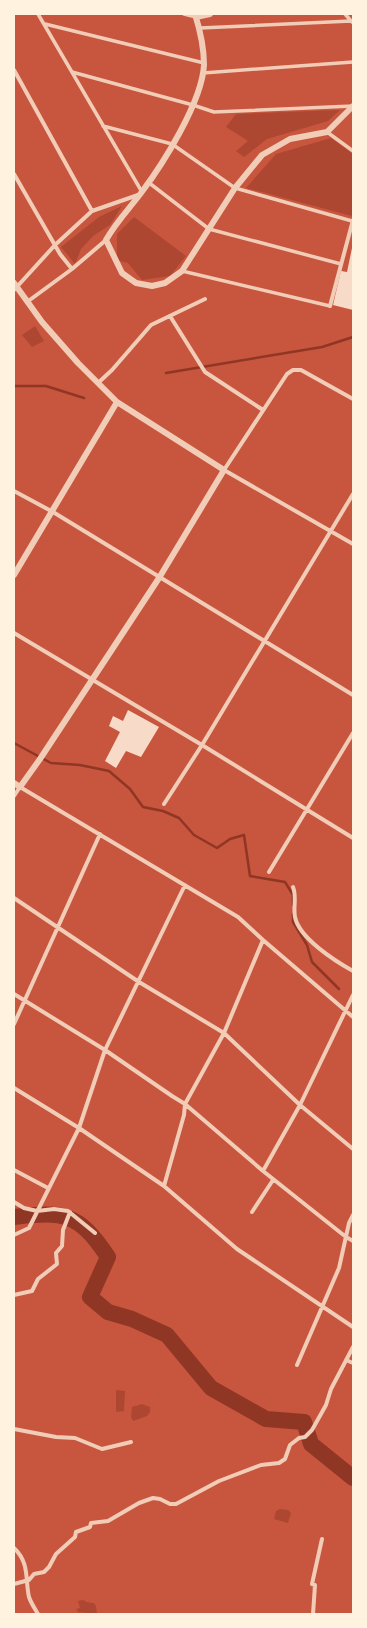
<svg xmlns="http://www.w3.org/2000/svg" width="367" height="1628" viewBox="0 0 367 1628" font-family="Barlow,sans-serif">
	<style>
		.green { fill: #ae4732 }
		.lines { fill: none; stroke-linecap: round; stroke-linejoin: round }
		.stream { stroke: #8f3625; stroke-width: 2.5 }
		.river { stroke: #8f3625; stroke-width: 16 }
		.building { fill: #f7dbc8 }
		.pedestrian { stroke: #f1ccb7; stroke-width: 3.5 }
		.minor { stroke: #f1ccb7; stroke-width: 4 }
		.tertiary { stroke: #f1ccb7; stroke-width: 6 }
	</style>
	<rect width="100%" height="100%" fill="#c8553d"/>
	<!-- green -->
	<path class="green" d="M 340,110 L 328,121 L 267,139 L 244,157 L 236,151 L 248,141 L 226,127 L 236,114 Z
		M 331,138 L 353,154 L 352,216 L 246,188 L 276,154 Z
		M 122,206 L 110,225 L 93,236 L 81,249 L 75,264 L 61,247 L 99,217 Z
		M 134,217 L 186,256 L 170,276 L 142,280 L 128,263 L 117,260 L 117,234 Z
		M 35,326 L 44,341 L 32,347 L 22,335 Z
		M 116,1390 L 125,1391 L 124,1411 L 116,1412 Z
		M 142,1404 L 150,1407 L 150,1412 L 147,1416 L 133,1421 L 131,1417 L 132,1407 Z
		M 280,1509 L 288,1510 L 291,1513 L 288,1523 L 274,1519 L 276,1511 Z
		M 83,1600 C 93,1606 96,1598 97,1614 L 78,1612 L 76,1609 L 80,1608 L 78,1601 Z"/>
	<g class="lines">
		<!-- stream -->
		<path class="stream" d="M 166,373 L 322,347 L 353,337
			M 14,386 L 46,386 L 84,398
			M 14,743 L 51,763 L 80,765 L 109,771 L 130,789 L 143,807 L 163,811 L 179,818 L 194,835 L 217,848 L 230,839 L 244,835 L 250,876 L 285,882 L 293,895 L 293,905
			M 293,914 L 293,922 L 307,945 L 312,962 L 339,989"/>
		<!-- river -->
		<path class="river" d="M 14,1217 C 64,1211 79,1213 108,1257 L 90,1297 L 108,1312 L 132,1319 L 167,1335 L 211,1388 L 266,1419 L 304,1422 L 311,1444 L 353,1478"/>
	</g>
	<!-- building -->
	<path class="building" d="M 352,248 L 353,248 L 353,310 L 333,305 L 341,271 L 347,272 Z
		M 128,710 L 159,727 L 141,757 L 126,751 L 116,768 L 105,761 L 120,732 L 109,726 L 113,716 L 123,721 Z"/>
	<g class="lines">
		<!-- pedestrian -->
		<path class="pedestrian" d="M 38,14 L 142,192
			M 184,14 L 196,17
			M 345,14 L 352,22
			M 45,24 L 204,63
			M 200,28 L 351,21
			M 72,72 L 193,105 L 214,112 L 353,106
			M 203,73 L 353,62
			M 103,126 L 172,144 L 235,188 L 352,221
			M 327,132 L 353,151
			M 148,182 L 209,229 L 341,264
			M 182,271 L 330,306"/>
		<!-- minor -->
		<path class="minor" d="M 14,70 L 92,211
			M 14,174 L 60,254 L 72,269
			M 14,290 L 55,245 L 92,211 L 138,195
			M 27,302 L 72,269 L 106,240
			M 330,306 L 353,220
			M 170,316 L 205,372 L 263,410
			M 98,383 L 112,370 L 151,325 L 205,299
			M 353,399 L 301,370 L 293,370 L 287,374 L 224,470 L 353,544
			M 14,491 L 53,512 L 353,695
			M 14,633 L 202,745 L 353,838
			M 14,796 L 20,787 L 238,917 L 263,940 L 353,1017
			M 164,804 L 202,745 L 353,494
			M 269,872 L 353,733
			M 293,887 C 297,897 293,907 295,917 C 299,938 335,961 353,971
			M 14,898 L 139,982 L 224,1033 L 300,1105 L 353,1149
			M 14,994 L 105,1050 L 172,1096 L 185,1104 L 263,1171 L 346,1237 L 353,1241
			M 14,1024 L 100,834
			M 14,1088 L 79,1128 L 164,1186 L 237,1249 L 353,1327
			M 14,1170 L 48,1188
			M 263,1171 L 300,1105 L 353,995
			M 164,1186 L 184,1115 L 185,1104 L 224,1033 L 263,940
			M 14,1202 L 24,1208 L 37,1211 L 54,1209 L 68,1211 L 95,1233
			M 252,1212 L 273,1180
			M 14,1235 L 29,1228 L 79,1128 L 105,1050 L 185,885
			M 14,1295 L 32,1291 L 38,1279 L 57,1264 L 56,1253 L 62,1246 L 63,1230 L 70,1212
			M 346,1360 L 353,1363
			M 297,1365 L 339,1268 L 349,1223 L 353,1215
			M 14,1429 L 56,1437 L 75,1438 L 102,1449 L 131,1442
			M 14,1548 C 30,1563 25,1580 29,1597 C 31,1603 35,1609 38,1614
			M 14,1584 L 29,1580 L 34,1574 L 44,1572 L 49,1567 L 56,1554 L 75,1537 L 76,1532 L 90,1527 L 91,1523 L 108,1521 L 139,1503 L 153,1498 L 160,1499 L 170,1504 L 176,1504 L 219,1481 L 261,1465 L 279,1463 L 285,1459 L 290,1445 L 299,1438 L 305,1437 L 312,1430 L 326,1405 L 331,1389 L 353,1347
			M 313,1614 L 315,1585 L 312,1584 L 322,1539"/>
		<!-- tertiary -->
		<path class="tertiary" d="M 195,14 C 200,30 204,48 204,65 C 202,102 163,164 141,193 C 129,209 116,222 106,240 L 122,273 L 136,283 L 152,286 L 165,283 L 182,271 L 235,188 L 262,155 L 290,139 L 327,132 L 353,106
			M 196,17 L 210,14
			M 14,283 L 42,322 L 78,363 L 117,402 L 224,470 L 159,578 L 40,759 L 20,787 L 14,783
			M 14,575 L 117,402"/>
	</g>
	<!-- border -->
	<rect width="367" height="1628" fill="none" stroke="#fff3e0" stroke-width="30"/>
</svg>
